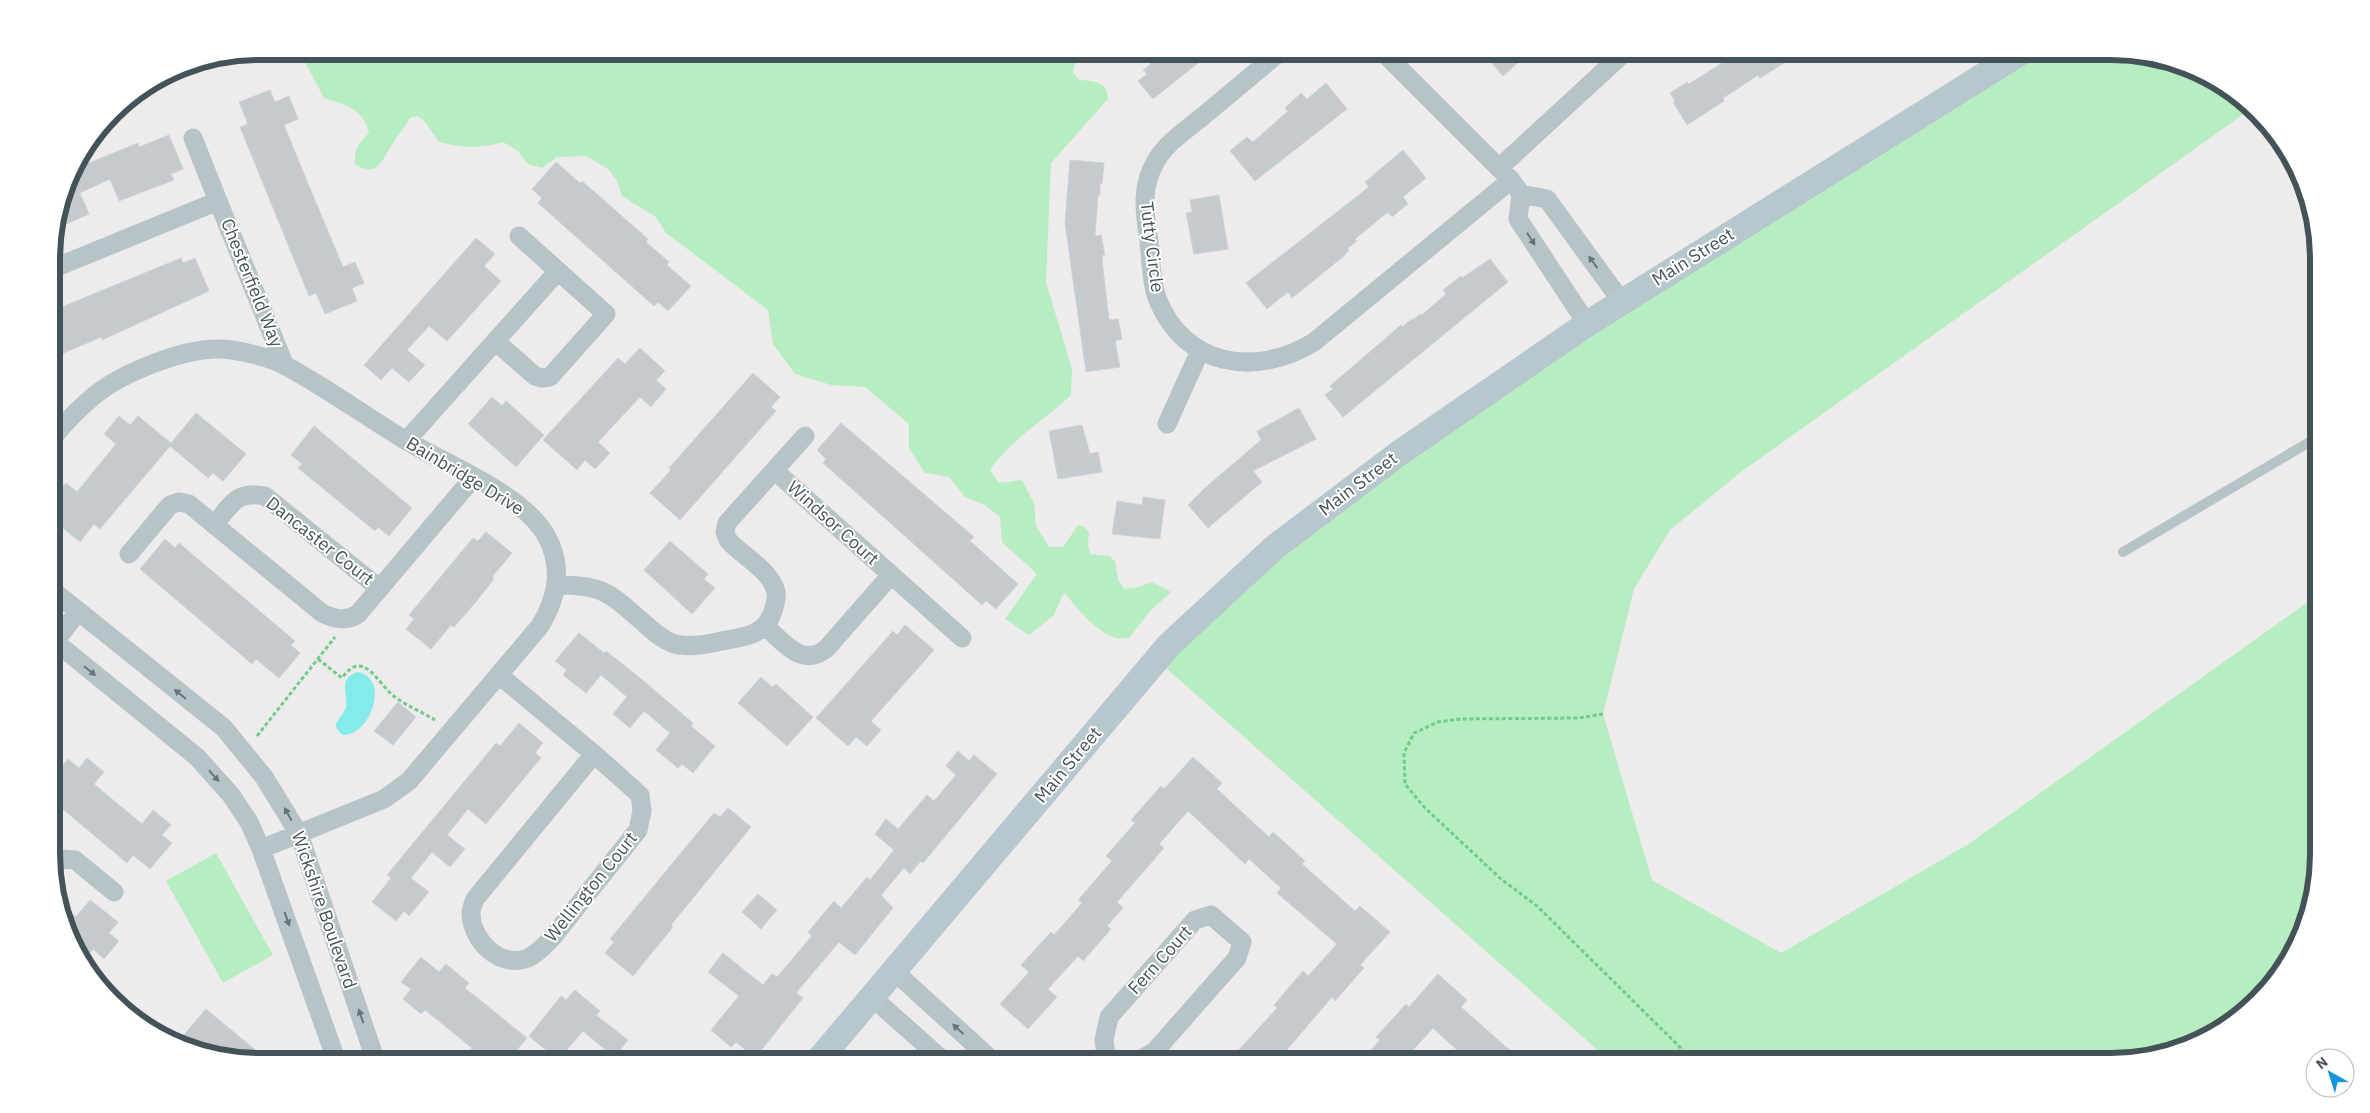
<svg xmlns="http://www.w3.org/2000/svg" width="2370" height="1113" viewBox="0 0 2370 1113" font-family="'IBM Plex Sans',sans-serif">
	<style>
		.green { fill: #b7eec1 }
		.water { fill: #84ebeb }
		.building { fill: #c5cace; stroke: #cfd3d7 }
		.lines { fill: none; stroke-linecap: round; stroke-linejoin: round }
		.path { stroke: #70cb8c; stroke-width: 3; stroke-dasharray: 4 2.5; stroke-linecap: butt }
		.lane { stroke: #b6c4c8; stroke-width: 10 }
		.street { stroke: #b6c4c8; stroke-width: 19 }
		.secondary { stroke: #b6c7ce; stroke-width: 26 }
		.oneway { fill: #66757a }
		.labels { text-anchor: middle; stroke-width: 4; stroke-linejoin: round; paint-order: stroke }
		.street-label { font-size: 18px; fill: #445358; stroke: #fff }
		.rim { fill: none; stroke: #445358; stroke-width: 6 }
	</style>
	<rect width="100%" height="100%" fill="#eeebec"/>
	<!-- green -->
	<path class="green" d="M 299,51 L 1111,51 L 1111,53 C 1090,53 1078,48 1073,72 L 1078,79 C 1093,83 1106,78 1108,99 L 1051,163 L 1046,282 L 1072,369 L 1071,395 C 1044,421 1011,439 990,470 L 999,483 L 1022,480 L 1034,503 L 1036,526 L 1049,547 L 1063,547 L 1078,525 L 1084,527 L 1089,532 L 1088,544 L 1090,554 L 1109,556 L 1115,561 L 1118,580 L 1124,589 L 1135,588 L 1152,582 L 1171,592 L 1151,610 L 1129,638 C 1124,638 1117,639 1113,637 C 1093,629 1077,608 1064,592 L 1054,615 L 1029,635 L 1005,619 L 1037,574 L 1002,542 L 1000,517 L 985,505 L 965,497 L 949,477 L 925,473 L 909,448 L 909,424 L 865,387 L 831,385 L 795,374 L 773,344 L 768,310 L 666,233 L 656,217 L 622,196 L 617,181 L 608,169 L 586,156 L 557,157 L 542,168 L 528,164 L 518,151 L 503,142 C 478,149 464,148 439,142 L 425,122 L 418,116 L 410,118 C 404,128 396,138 390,148 C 380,165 375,177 355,164 C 354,149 359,143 369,133 C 363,108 346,105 324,98 Z
		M 2023,51 L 2111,51 L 2191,67 L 2238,94 L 2252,108 L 1741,472 L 1670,530 L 1634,589 L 1603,714 L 1652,880 L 1781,953 L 1967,845 L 2318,595 L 2319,855 L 2303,934 L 2267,991 L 2227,1027 L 2178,1051 L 2125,1061 L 1610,1061 L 1157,660 L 1398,454 Z
		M 216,853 L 273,955 L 223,983 L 166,881 Z"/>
	<!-- water -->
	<path class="water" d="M 357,672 C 391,677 371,736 343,735 C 340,732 336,730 336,725 C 337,719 344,714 346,707 C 348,692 338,679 357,672 Z"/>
	<!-- building -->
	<path class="building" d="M 1140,51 L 1213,51 L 1153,99 L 1138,81 L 1147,74 L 1143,70 L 1151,64 Z
		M 1500,51 L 1531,51 L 1503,76 L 1489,60 Z
		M 1741,51 L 1803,51 L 1760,78 L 1758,75 L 1740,87 L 1723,98 L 1724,101 L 1687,125 L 1673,102 L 1675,101 L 1670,93 L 1687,82 L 1689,84 Z
		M 1326,83 L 1347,109 L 1255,181 L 1230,151 L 1247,137 L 1253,142 L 1288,111 L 1285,108 L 1301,93 L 1307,99 Z
		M 270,90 L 275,102 L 289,96 L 298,119 L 284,125 L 307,181 L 343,267 L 355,262 L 364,283 L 352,288 L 357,301 L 325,314 L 316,293 L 309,296 L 240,127 L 248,124 L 239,102 Z
		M 169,135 L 183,169 L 171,174 L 174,180 L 119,201 L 110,179 L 80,193 L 89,214 L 66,224 L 61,211 L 72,170 L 138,143 L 139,147 Z
		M 1403,150 L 1426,178 L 1403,197 L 1408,204 L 1392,217 L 1388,212 L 1355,239 L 1357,241 L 1348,248 L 1349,250 L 1344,256 L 1292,298 L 1288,292 L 1267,309 L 1246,283 L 1369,187 L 1365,182 Z
		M 1070,160 L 1104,163 L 1102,184 L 1100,184 L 1100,195 L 1098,195 L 1095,236 L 1101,235 L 1105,255 L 1102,255 L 1103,269 L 1109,320 L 1118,319 L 1122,339 L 1115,341 L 1120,367 L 1086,372 L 1065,223 Z
		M 556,162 L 580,183 L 582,181 L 648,239 L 646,242 L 669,262 L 667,265 L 691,286 L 668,311 L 658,302 L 654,306 L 538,203 L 542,198 L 532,189 Z
		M 1219,195 L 1228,249 L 1194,254 L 1186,213 L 1192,212 L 1190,200 Z
		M 476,238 L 495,254 L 484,266 L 501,281 L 447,341 L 429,326 L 407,350 L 425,365 L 409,382 L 392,368 L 381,380 L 364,365 Z
		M 181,258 L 183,263 L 195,258 L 209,291 L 102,340 L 101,337 L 52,358 L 52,311 Z
		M 1490,259 L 1508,282 L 1343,417 L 1325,395 L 1333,389 L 1330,386 L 1401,325 L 1402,327 L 1412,319 L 1413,320 L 1420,314 L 1422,315 L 1446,294 L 1443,290 L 1461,276 L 1462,278 Z
		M 640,348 L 665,371 L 656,380 L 666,389 L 651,407 L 640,397 L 598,442 L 610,453 L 595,469 L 585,460 L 577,470 L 543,440 L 618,358 L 625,364 Z
		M 753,373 L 780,397 L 771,407 L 776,411 L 680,520 L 650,493 L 671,470 L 669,468 Z
		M 492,397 L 502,406 L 506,401 L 544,435 L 516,467 L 468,424 Z
		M 1299,408 L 1316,439 L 1253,471 L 1262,482 L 1208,528 L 1188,505 L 1205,488 L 1261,440 L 1257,431 Z
		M 196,413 L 246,454 L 223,481 L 213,473 L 208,478 L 170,446 L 100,529 L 94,524 L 80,542 L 53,520 L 61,509 L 52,503 L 52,500 L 66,483 L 77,492 L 116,444 L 104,434 L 119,416 L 130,425 L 138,416 L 171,443 Z
		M 841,423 L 974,537 L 970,541 L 1018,584 L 996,609 L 986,601 L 982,605 L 823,463 L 826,459 L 817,450 Z
		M 1082,425 L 1090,454 L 1098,452 L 1102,472 L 1058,479 L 1049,431 Z
		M 314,426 L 412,508 L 389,536 L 378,527 L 375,531 L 298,468 L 302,464 L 291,455 Z
		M 1143,497 L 1165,500 L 1160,539 L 1112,534 L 1117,501 L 1142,505 Z
		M 486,532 L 512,553 L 492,577 L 494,579 L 475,603 L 454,627 L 451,625 L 431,649 L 406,629 L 414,619 L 409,615 L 473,538 L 478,541 Z
		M 165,539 L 175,548 L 179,543 L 295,641 L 291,645 L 300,653 L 279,678 L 256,659 L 252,664 L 140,569 Z
		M 670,541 L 708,574 L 704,579 L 715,588 L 692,614 L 644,570 Z
		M 905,625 L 934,650 L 871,721 L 881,730 L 867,746 L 856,737 L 848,746 L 816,718 L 893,631 L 897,635 Z
		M 579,633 L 604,653 L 606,651 L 640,678 L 693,723 L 691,726 L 715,746 L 693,773 L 682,764 L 678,768 L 656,750 L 670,733 L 644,711 L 630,728 L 613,714 L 627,697 L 601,675 L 586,693 L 563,675 L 567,670 L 555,661 Z
		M 761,677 L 772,687 L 776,684 L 813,717 L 787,746 L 738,703 Z
		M 398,702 L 416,717 L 393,745 L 374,731 Z
		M 519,723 L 543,743 L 535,753 L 541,758 L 486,824 L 468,809 L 447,835 L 465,849 L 450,867 L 432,852 L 411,878 L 429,892 L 409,916 L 404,911 L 396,921 L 372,902 L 391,878 L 387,875 L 496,743 L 500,746 Z
		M 958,751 L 969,761 L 974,755 L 997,774 L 923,863 L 921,861 L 910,874 L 904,868 L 881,895 L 893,908 L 855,955 L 839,942 L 796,993 L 803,998 L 755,1058 L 736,1042 L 731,1047 L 711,1030 L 739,996 L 708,972 L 723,953 L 763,985 L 772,974 L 777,977 L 812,936 L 808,932 L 834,901 L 841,908 L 867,877 L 870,880 L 894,850 L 875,834 L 886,819 L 898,829 L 927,795 L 934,801 L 956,775 L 946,766 Z
		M 1193,757 L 1222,783 L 1217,789 L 1269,837 L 1273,832 L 1305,861 L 1302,864 L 1355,911 L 1360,906 L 1390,932 L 1360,965 L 1364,968 L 1335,1001 L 1332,997 L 1285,1052 L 1296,1062 L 1228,1062 L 1277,1008 L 1274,1005 L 1303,971 L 1308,976 L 1337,944 L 1277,893 L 1281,888 L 1249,859 L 1245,864 L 1188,811 L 1159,844 L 1164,848 L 1117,902 L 1123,908 L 1107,926 L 1111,929 L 1083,961 L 1078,956 L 1048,989 L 1057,997 L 1028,1029 L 1000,1004 L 1029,972 L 1021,965 L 1051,932 L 1054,935 L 1082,903 L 1078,900 L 1112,861 L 1106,856 L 1135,823 L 1131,820 L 1161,786 L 1164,789 Z
		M 87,758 L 104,772 L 94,784 L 142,824 L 153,810 L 171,825 L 162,835 L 172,843 L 150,869 L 133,855 L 127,863 L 58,805 L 63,799 L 53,790 L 53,777 L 68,759 L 79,768 Z
		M 728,808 L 751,827 L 671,925 L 673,927 L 633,976 L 605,953 L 614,942 L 610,939 L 714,813 L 720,817 Z
		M 758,894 L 777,910 L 761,929 L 742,912 Z
		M 90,900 L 118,922 L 109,933 L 119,941 L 104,959 L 93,949 L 83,961 L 67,934 L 59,903 L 76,917 Z
		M 421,957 L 439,972 L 446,964 L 469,983 L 465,988 L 527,1038 L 507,1062 L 461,1062 L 472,1048 L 425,1010 L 421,1014 L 403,999 L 411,989 L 401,982 Z
		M 1438,974 L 1467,1000 L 1461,1007 L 1522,1061 L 1463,1061 L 1454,1053 L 1457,1050 L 1433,1028 L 1403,1061 L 1361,1062 L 1380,1040 L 1376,1037 L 1406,1004 L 1409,1007 Z
		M 575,990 L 600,1011 L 596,1015 L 628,1040 L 614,1057 L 583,1031 L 558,1060 L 529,1036 L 561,996 L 566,1000 Z
		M 206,1009 L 230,1029 L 270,1062 L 259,1062 L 176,1044 Z"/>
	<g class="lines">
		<!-- path -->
		<path class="path" d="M 318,659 L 342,678 C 364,647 378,685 395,697 C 407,706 422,712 435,720
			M 1603,714 L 1579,718 L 1460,719 L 1438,722 L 1414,733 L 1404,753 L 1405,784 L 1424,807 L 1501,879 L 1537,906 L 1694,1061
			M 257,736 L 335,637"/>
		<!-- lane -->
		<path class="lane" d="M 2123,552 L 2318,437"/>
		<!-- street -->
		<path class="street" d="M 1281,51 C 1255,73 1228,95 1202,117 C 1186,130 1166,143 1156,161 C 1140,187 1145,214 1149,242 C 1151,259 1151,282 1157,298 C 1184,367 1256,378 1314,342 L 1511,180
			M 1382,51 L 1511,180 L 1521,194 L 1518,219 L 1587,324
			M 193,138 L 218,201
			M 1500,167 L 1626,51
			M 1521,194 L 1547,199 L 1622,302
			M 52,269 L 218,201 L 285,366
			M 495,341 L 535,376 L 542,378 L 550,377 L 606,314 L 519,236
			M 1167,424 L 1200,351
			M 52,438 C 65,423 79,408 95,395 C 122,373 182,349 217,349 C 237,349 269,357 286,366 C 327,388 365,416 405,440 C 446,464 525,495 547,537 C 563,567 557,598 540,626 L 409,781 L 384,799 L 261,849
			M 406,441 L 558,271
			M 775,471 L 962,638
			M 214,525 C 231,505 236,490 265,496 L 379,588
			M 129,554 L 170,505 L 179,502 L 189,504 L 322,613 C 334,619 346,622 358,614 L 473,478
			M 557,585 C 605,585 609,593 644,623 C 653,631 661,639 672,643 C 686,648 703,645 717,642 C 739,637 765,638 773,611 C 775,605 777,599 776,592 C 771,570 742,556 728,540 L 725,532 L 727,523 L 805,436
			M 52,590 L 224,728 L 264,777 L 299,834 L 376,1062
			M 765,626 C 784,642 801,668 826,649 L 891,575
			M 53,640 L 197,757 L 231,795 L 249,822 L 261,849 L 337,1062
			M 53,644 L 78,612
			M 499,675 L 594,754 L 475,899 C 473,904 471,909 471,914 C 472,941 500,969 528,958 C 537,954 545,945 552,938 L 638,830 L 642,811 L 640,795 L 594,754
			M 53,865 L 63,859 L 75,860 L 114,892
			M 895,972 L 994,1062
			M 873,998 L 945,1062
			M 1107,1062 L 1104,1040 L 1109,1017 L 1195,920 L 1211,915 L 1242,942 L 1237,958 L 1155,1051 L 1137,1062"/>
		<!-- secondary -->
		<path class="secondary" d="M 817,1062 L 1169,645 L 1275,547 L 1398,454 L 1587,324 L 2023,51"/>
	</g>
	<!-- one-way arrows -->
	<defs><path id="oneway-solid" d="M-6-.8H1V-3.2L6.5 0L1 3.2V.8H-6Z" transform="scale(1.25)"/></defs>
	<g class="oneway">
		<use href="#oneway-solid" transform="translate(1531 239) rotate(57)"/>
		<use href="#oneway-solid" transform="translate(1593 262) rotate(-126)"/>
		<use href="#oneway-solid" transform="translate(90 671) rotate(39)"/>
		<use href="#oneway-solid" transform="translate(180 694) rotate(-141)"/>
		<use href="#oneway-solid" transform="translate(214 776) rotate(48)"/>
		<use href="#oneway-solid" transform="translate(288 814) rotate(-119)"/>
		<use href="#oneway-solid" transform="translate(287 919) rotate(70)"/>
		<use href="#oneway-solid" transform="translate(361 1016) rotate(-109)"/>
		<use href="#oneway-solid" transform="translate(958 1029) rotate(-138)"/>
	</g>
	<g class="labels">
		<!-- street labels -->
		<g class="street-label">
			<text transform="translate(1152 247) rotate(83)" y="6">Tutty Circle</text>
			<text transform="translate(1693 257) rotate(-32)" y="6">Main Street</text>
			<text transform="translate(252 283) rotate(68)" y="6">Chesterfield Way</text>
			<text transform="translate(465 476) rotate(31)" y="6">Bainbridge Drive</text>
			<text transform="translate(1358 484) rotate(-37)" y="6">Main Street</text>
			<text transform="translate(833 523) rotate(42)" y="6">Windsor Court</text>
			<text transform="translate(320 541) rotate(38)" y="6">Dancaster Court</text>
			<text transform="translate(1068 765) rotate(-50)" y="6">Main Street</text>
			<text transform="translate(591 887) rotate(-51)" y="6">Wellington Court</text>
			<text transform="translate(324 910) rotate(71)" y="6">Wickshire Boulevard</text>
			<text transform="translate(1160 960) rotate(-48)" y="6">Fern Court</text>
		</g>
	</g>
	<!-- crop -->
	<path d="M0 0H2370V1113H0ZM259 60H2111A199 199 0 0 1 2310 259V854A199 199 0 0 1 2111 1053H259A199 199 0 0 1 60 854V259A199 199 0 0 1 259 60Z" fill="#fff" fill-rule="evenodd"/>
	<path class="rim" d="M259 60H2111A199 199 0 0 1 2310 259V854A199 199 0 0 1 2111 1053H259A199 199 0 0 1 60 854V259A199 199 0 0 1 259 60Z"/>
	<!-- north arrow -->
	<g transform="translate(2330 1073) rotate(321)"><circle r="24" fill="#ffffff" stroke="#b4babc"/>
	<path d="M0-4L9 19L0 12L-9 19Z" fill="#1895db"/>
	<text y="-8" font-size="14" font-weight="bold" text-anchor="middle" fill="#445358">N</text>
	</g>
</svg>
